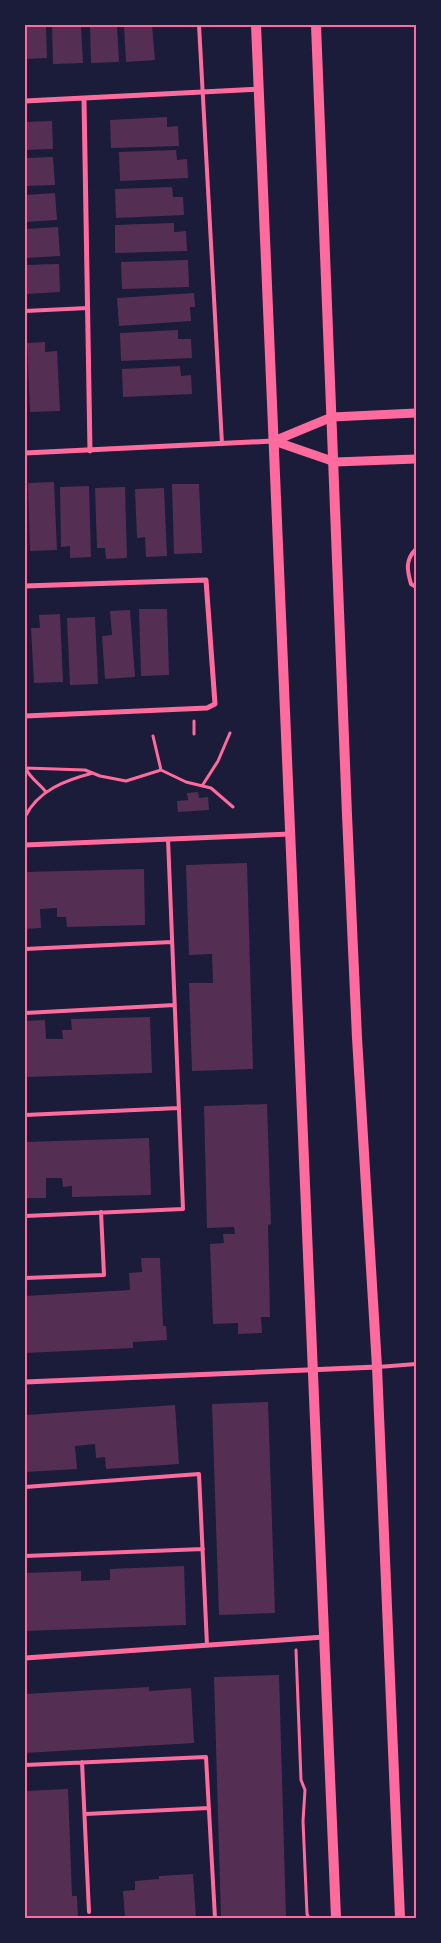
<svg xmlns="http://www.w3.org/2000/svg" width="441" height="1943" viewBox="0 0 441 1943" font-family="'Source Sans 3',sans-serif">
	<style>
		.building { fill: #542f53 }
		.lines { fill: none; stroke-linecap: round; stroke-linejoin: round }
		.path { stroke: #ff6b9d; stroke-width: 3 }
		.service { stroke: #ff6b9d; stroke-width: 4 }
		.minor { stroke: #ff6b9d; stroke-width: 5 }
		.tertiary { stroke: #ff6b9d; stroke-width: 9 }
		.secondary { stroke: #ff6b9d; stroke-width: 10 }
		.neatline { fill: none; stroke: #ff6b9d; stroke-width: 2 }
	</style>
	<rect width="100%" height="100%" fill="#1b1b3a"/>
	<!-- building -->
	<path class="building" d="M 25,25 L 46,25 L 47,58 L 25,59 Z
		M 52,25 L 81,25 L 83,63 L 53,64 Z
		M 90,25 L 117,25 L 119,62 L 91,63 Z
		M 124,25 L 152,25 L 155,60 L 126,62 Z
		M 167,117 L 167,127 L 178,126 L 179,146 L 111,148 L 110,120 Z
		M 52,121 L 53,149 L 25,150 L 25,122 Z
		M 176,150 L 177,160 L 187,159 L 188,178 L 120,181 L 119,152 Z
		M 53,157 L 55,185 L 25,186 L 25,158 Z
		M 172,187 L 173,197 L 183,197 L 184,215 L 116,218 L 115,189 Z
		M 55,193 L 57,220 L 25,222 L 25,195 Z
		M 174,223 L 174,232 L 186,231 L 187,251 L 115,253 L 115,225 Z
		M 58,227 L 60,256 L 25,258 L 25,229 Z
		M 188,260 L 189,287 L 122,289 L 121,262 Z
		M 59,264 L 60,292 L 25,294 L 25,265 Z
		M 194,293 L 195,307 L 190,307 L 191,321 L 119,326 L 117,298 Z
		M 178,330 L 178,339 L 191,339 L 192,358 L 121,361 L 120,333 Z
		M 45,342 L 45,352 L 57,351 L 60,411 L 30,412 L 27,343 Z
		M 180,366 L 181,376 L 191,375 L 192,394 L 123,397 L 122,369 Z
		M 54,482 L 57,550 L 30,551 L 28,483 Z
		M 172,484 L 199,484 L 202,553 L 174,554 Z
		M 89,486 L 91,557 L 70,558 L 70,546 L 61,547 L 60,487 Z
		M 125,487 L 127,558 L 106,559 L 105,548 L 97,548 L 95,488 Z
		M 164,488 L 167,556 L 146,557 L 145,537 L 137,538 L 135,489 Z
		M 139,609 L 167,609 L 169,675 L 141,676 Z
		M 130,610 L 135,677 L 105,679 L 102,636 L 112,635 L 110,611 Z
		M 60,614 L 63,682 L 34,683 L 31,628 L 40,628 L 39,615 Z
		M 95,617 L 98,684 L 70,685 L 67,618 Z
		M 198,792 L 199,798 L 208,797 L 209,810 L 178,812 L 177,801 L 188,800 L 187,793 Z
		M 247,863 L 253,1069 L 192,1071 L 189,983 L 213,983 L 212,954 L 189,955 L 186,865 Z
		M 144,869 L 145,925 L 67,927 L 66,917 L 57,917 L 57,908 L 40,909 L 41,928 L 25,929 L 25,872 Z
		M 150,1017 L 152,1073 L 25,1077 L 25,1021 L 45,1020 L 46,1039 L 63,1039 L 62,1030 L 72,1030 L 71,1019 Z
		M 267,1104 L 271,1224 L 268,1225 L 270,1317 L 261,1317 L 262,1333 L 238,1334 L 238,1323 L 213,1324 L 210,1244 L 224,1243 L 223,1234 L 235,1234 L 234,1227 L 207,1228 L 204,1106 Z
		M 149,1138 L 151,1195 L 72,1197 L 72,1186 L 63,1187 L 62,1178 L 46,1178 L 46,1198 L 25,1198 L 25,1142 Z
		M 141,1258 L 160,1258 L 163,1326 L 166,1326 L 167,1340 L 133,1342 L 133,1348 L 25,1353 L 25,1296 L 130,1290 L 129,1273 L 142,1272 Z
		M 268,1402 L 275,1613 L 219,1615 L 212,1404 Z
		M 175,1405 L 179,1464 L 106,1469 L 105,1457 L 96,1458 L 95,1444 L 75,1446 L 77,1469 L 25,1472 L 25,1415 Z
		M 184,1566 L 186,1625 L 25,1631 L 25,1573 L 81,1571 L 81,1581 L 110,1580 L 110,1569 Z
		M 279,1675 L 286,1918 L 221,1918 L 214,1677 Z
		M 149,1687 L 149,1691 L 191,1688 L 194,1743 L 25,1753 L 25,1694 Z
		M 68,1789 L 72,1896 L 77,1896 L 78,1918 L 25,1918 L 25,1791 Z
		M 193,1874 L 196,1918 L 125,1918 L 123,1891 L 135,1890 L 135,1881 L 159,1879 L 159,1876 Z"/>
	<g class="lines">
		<!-- path -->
		<path class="path" d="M 194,721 L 194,734
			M 153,736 L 161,770 L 186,782 L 211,788 L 233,807
			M 25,768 L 85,770 L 100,776 L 126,781 L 161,770
			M 26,769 C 31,779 39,783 46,792
			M 202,786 L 218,761 L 230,733
			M 25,817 C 38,790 66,780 93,773
			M 296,1650 L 301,1780 L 305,1790 L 303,1821 L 307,1914 L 309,1918"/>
		<!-- service -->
		<path class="service" d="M 199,25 L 222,444
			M 25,311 L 88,308
			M 416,549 C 405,560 407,570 411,584 L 416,587
			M 25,949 L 172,942
			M 25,1013 L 175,1005
			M 25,1115 L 179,1108
			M 25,1216 L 183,1209 L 168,839
			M 25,1278 L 104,1275 L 101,1212
			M 378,1367 L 416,1364
			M 25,1487 L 199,1474 L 207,1645
			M 25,1556 L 203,1549
			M 82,1762 L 89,1912
			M 25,1765 L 206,1757 L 215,1918
			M 85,1814 L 209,1808"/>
		<!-- minor -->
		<path class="minor" d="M 84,99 L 90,451
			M 25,101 L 259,89
			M 25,453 L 273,441
			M 25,586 L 206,580 L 215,704 L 207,708 L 25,716
			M 25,845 L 290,834
			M 25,1382 L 377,1367
			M 25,1658 L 324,1637"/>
		<!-- tertiary -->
		<path class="tertiary" d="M 274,441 L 332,417 L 416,413
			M 274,441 L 335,462 L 416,459"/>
		<!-- secondary -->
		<path class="secondary" d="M 256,25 L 336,1918
			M 316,25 L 347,815 L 357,1038 L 377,1367 L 400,1918"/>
	</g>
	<!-- border -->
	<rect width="441" height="1943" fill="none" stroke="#1b1b3a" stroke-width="52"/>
	<rect x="26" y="26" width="389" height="1891" class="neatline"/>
</svg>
